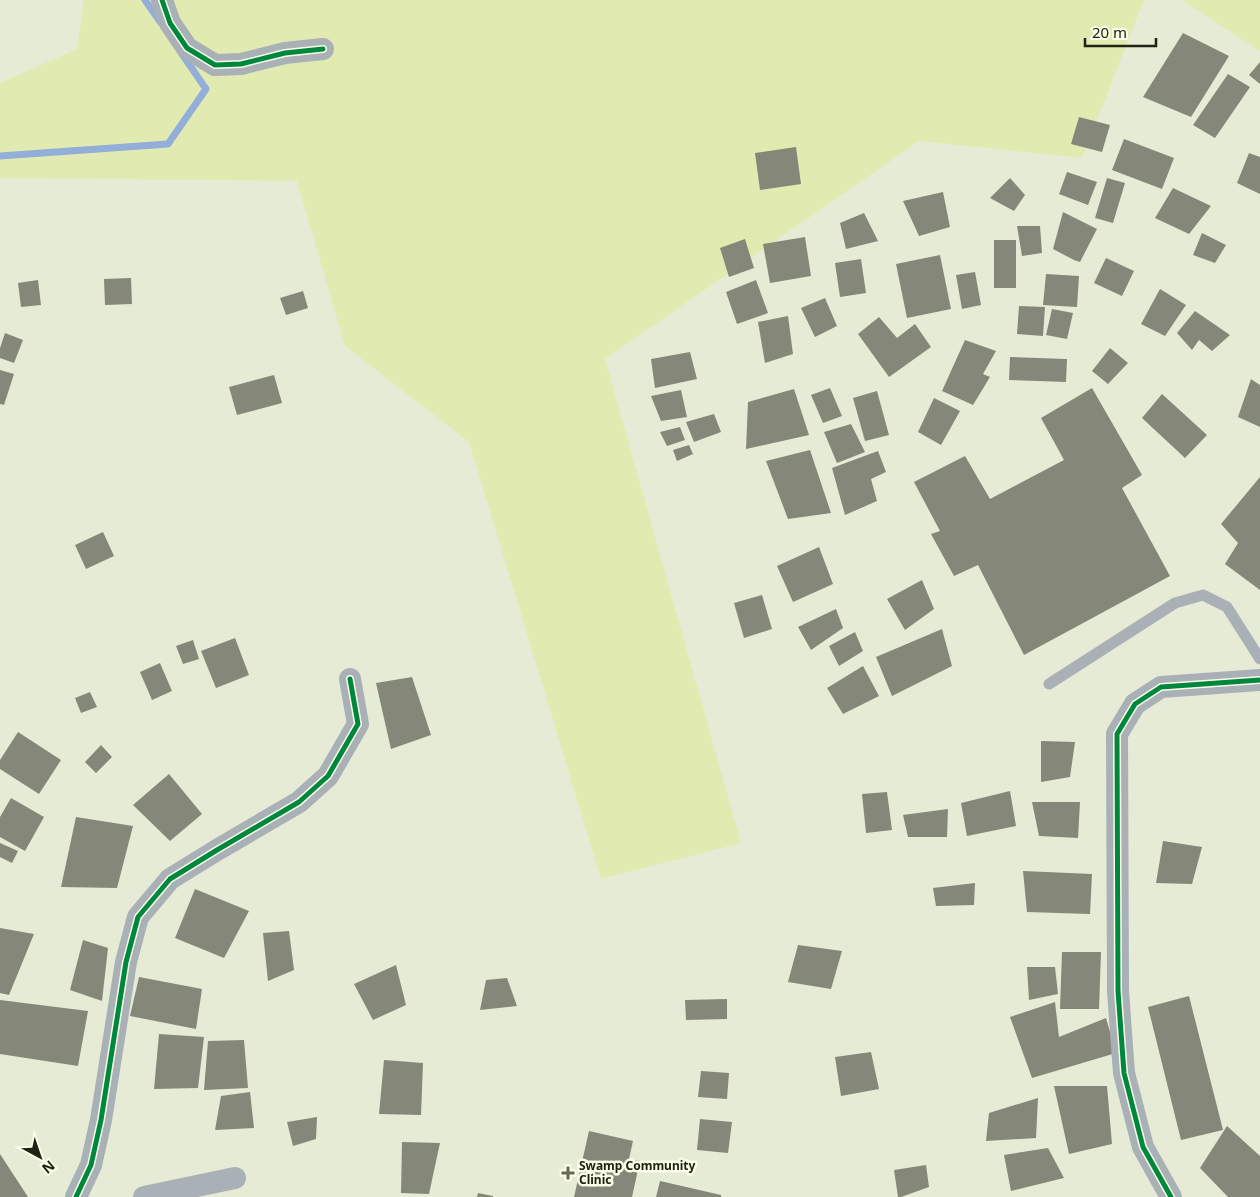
<svg xmlns="http://www.w3.org/2000/svg" width="1260" height="1197" viewBox="0 0 1260 1197" font-family="'Noto Sans',sans-serif">
	<style>
		.green { fill: #e1eab1 }
		.lines { fill: none; stroke-linecap: round; stroke-linejoin: round }
		.stream { stroke: #93aed9; stroke-width: 7 }
		.building { fill: #858778 }
		.service { stroke: #a9b0b6; stroke-width: 11 }
		.minor { stroke: #a9b0b6; stroke-width: 22 }
		.cycleway-casing { stroke: #fafee8; stroke-width: 8 }
		.cycleway { stroke: #00873e; stroke-width: 5 }
		.poi-dot { fill: #656858; stroke: #fafee8; stroke-width: 2 }
		.labels { text-anchor: middle; stroke-width: 5; stroke-linejoin: round; paint-order: stroke }
		.poi-label { font-size: 12px; font-weight: bold; fill: #202214; stroke: #fafee8; text-anchor: start }
	</style>
	<rect width="100%" height="100%" fill="#e6ebd5"/>
	<!-- green -->
	<path class="green" d="M 84,0 L 1144,0 L 1082,158 L 919,141 L 605,359 L 741,843 L 601,879 L 469,442 L 345,346 L 297,181 L 0,178 L 0,83 L 77,49 Z
		M 1182,0 L 1260,0 L 1260,51 Z"/>
	<g class="lines">
		<!-- stream -->
		<path class="stream" d="M 145,0 L 161,23
			M 0,156 L 168,144 L 206,89 L 182,54"/>
	</g>
	<!-- building -->
	<path class="building" d="M 1183,33 L 1229,56 L 1191,117 L 1143,97 Z
		M 1260,62 L 1260,84 L 1249,75 Z
		M 1228,74 L 1250,87 L 1215,138 L 1193,125 Z
		M 1079,117 L 1110,125 L 1102,152 L 1071,144 Z
		M 1124,139 L 1174,158 L 1162,189 L 1112,170 Z
		M 796,147 L 801,184 L 760,190 L 755,153 Z
		M 1249,153 L 1260,157 L 1260,194 L 1237,183 Z
		M 1067,172 L 1097,182 L 1088,205 L 1059,194 Z
		M 1010,178 L 1025,195 L 1014,211 L 990,198 Z
		M 1107,178 L 1125,183 L 1113,223 L 1095,218 Z
		M 1173,188 L 1211,206 L 1189,234 L 1155,218 Z
		M 943,192 L 950,227 L 919,236 L 903,201 Z
		M 1063,212 L 1097,229 L 1080,262 L 1074,260 L 1053,249 Z
		M 864,213 L 878,241 L 846,249 L 840,223 Z
		M 1017,226 L 1040,226 L 1042,253 L 1022,256 Z
		M 1202,233 L 1226,245 L 1215,263 L 1193,255 Z
		M 805,237 L 811,276 L 770,283 L 763,244 Z
		M 745,239 L 754,268 L 729,277 L 720,248 Z
		M 994,240 L 1016,240 L 1016,288 L 994,288 Z
		M 940,255 L 951,309 L 907,318 L 896,264 Z
		M 1106,258 L 1134,271 L 1122,296 L 1094,283 Z
		M 861,259 L 866,293 L 840,297 L 835,263 Z
		M 975,272 L 981,305 L 962,309 L 956,275 Z
		M 1046,274 L 1079,276 L 1077,307 L 1043,305 Z
		M 131,278 L 132,304 L 105,305 L 104,279 Z
		M 38,280 L 41,305 L 21,307 L 18,283 Z
		M 756,280 L 768,313 L 737,324 L 726,292 Z
		M 1160,289 L 1186,305 L 1165,336 L 1141,324 Z
		M 303,291 L 308,308 L 286,315 L 280,298 Z
		M 825,298 L 837,326 L 815,337 L 801,308 Z
		M 1019,306 L 1045,307 L 1043,336 L 1017,334 Z
		M 1052,309 L 1073,313 L 1067,339 L 1046,335 Z
		M 1195,311 L 1230,335 L 1212,351 L 1199,340 L 1192,350 L 1177,333 Z
		M 788,316 L 793,354 L 765,363 L 758,322 Z
		M 879,317 L 897,338 L 915,324 L 931,347 L 889,377 L 858,334 Z
		M 5,333 L 23,340 L 14,363 L 0,358 L 0,348 Z
		M 965,340 L 996,351 L 983,374 L 990,377 L 973,405 L 942,391 Z
		M 1110,348 L 1128,363 L 1108,384 L 1092,371 Z
		M 690,352 L 697,379 L 655,388 L 651,359 Z
		M 1010,357 L 1067,359 L 1066,382 L 1009,380 Z
		M 0,370 L 14,374 L 4,405 L 0,404 Z
		M 274,375 L 282,403 L 237,415 L 229,387 Z
		M 1251,379 L 1260,385 L 1260,427 L 1238,417 Z
		M 830,388 L 842,416 L 823,423 L 811,395 Z
		M 1092,388 L 1142,475 L 1122,488 L 1170,576 L 1024,655 L 978,565 L 954,576 L 931,534 L 940,531 L 914,482 L 965,456 L 990,499 L 1064,460 L 1041,418 Z
		M 794,389 L 809,435 L 746,449 L 748,402 Z
		M 681,390 L 687,417 L 661,421 L 651,396 Z
		M 877,391 L 889,435 L 865,441 L 853,398 Z
		M 1162,394 L 1207,435 L 1185,458 L 1142,418 Z
		M 934,398 L 960,411 L 941,445 L 918,432 Z
		M 714,414 L 721,432 L 694,442 L 686,422 Z
		M 851,424 L 865,452 L 837,463 L 824,432 Z
		M 680,427 L 685,440 L 667,446 L 660,432 Z
		M 689,445 L 693,454 L 677,461 L 673,450 Z
		M 810,450 L 831,513 L 788,519 L 766,461 Z
		M 878,451 L 886,472 L 871,479 L 877,501 L 845,515 L 832,468 Z
		M 1260,477 L 1260,590 L 1225,564 L 1238,543 L 1221,524 Z
		M 103,532 L 114,556 L 86,569 L 75,545 Z
		M 819,547 L 833,584 L 793,602 L 777,566 Z
		M 922,580 L 934,609 L 905,630 L 887,599 Z
		M 762,595 L 772,629 L 744,638 L 734,603 Z
		M 836,609 L 843,628 L 811,650 L 798,627 Z
		M 942,629 L 952,666 L 892,696 L 876,657 Z
		M 855,632 L 863,651 L 839,666 L 829,646 Z
		M 235,638 L 249,675 L 216,688 L 201,651 Z
		M 193,640 L 199,659 L 183,664 L 176,646 Z
		M 160,663 L 172,691 L 152,700 L 140,672 Z
		M 863,666 L 879,696 L 843,714 L 827,688 Z
		M 412,677 L 431,735 L 391,749 L 376,683 Z
		M 90,692 L 97,707 L 81,713 L 75,698 Z
		M 18,732 L 61,760 L 39,794 L 0,769 L 0,760 Z
		M 1041,741 L 1075,742 L 1070,777 L 1041,782 Z
		M 101,745 L 112,757 L 96,773 L 85,762 Z
		M 169,774 L 202,814 L 170,841 L 133,805 Z
		M 1010,791 L 1016,826 L 967,836 L 961,803 Z
		M 887,792 L 892,830 L 866,833 L 862,794 Z
		M 11,798 L 44,817 L 25,851 L 0,837 L 0,817 Z
		M 1032,802 L 1080,802 L 1078,838 L 1039,836 Z
		M 948,809 L 947,837 L 908,837 L 903,815 Z
		M 76,817 L 133,826 L 117,888 L 61,887 Z
		M 1163,841 L 1202,847 L 1192,884 L 1156,883 Z
		M 0,843 L 18,851 L 12,863 L 0,857 Z
		M 1023,871 L 1092,874 L 1090,914 L 1027,912 Z
		M 975,883 L 974,905 L 936,906 L 933,888 Z
		M 195,889 L 249,911 L 224,958 L 175,938 Z
		M 0,928 L 34,934 L 9,995 L 0,993 Z
		M 289,931 L 294,970 L 268,981 L 263,933 Z
		M 83,940 L 108,948 L 102,1001 L 70,990 Z
		M 798,945 L 842,951 L 831,989 L 788,982 Z
		M 1062,952 L 1101,952 L 1099,1009 L 1060,1009 Z
		M 396,965 L 406,1005 L 373,1020 L 354,984 Z
		M 1027,967 L 1055,967 L 1058,994 L 1029,1000 Z
		M 139,977 L 202,989 L 196,1029 L 130,1016 Z
		M 507,978 L 517,1006 L 480,1010 L 486,980 Z
		M 1189,996 L 1223,1130 L 1181,1140 L 1148,1007 Z
		M 727,999 L 727,1019 L 686,1020 L 685,1000 Z
		M 0,1000 L 88,1011 L 78,1066 L 0,1054 Z
		M 1055,1002 L 1059,1037 L 1106,1018 L 1116,1053 L 1032,1078 L 1010,1017 Z
		M 159,1034 L 204,1037 L 198,1088 L 154,1089 Z
		M 244,1040 L 248,1088 L 204,1090 L 208,1041 Z
		M 871,1052 L 879,1089 L 841,1096 L 835,1057 Z
		M 384,1060 L 423,1063 L 421,1115 L 379,1114 Z
		M 701,1071 L 729,1073 L 727,1099 L 698,1097 Z
		M 1054,1086 L 1107,1086 L 1112,1144 L 1069,1154 Z
		M 250,1092 L 254,1128 L 215,1130 L 221,1096 Z
		M 1038,1098 L 1036,1138 L 986,1141 L 989,1113 Z
		M 317,1117 L 316,1139 L 293,1146 L 287,1122 Z
		M 700,1119 L 732,1122 L 728,1153 L 697,1150 Z
		M 1227,1126 L 1260,1156 L 1260,1197 L 1228,1197 L 1200,1168 Z
		M 589,1131 L 633,1141 L 629,1159 L 640,1161 L 632,1197 L 574,1197 Z
		M 402,1142 L 440,1143 L 429,1194 L 401,1193 Z
		M 1048,1148 L 1064,1178 L 1011,1191 L 1004,1155 Z
		M 0,1154 L 28,1197 L 0,1197 Z
		M 926,1165 L 929,1187 L 901,1197 L 898,1197 L 894,1170 Z
		M 660,1181 L 721,1195 L 721,1197 L 656,1197 Z
		M 478,1193 L 493,1196 L 493,1197 L 477,1197 Z"/>
	<g class="lines">
		<!-- service -->
		<path class="service" d="M 1049,684 L 1175,603 L 1203,595 L 1227,607 L 1260,659"/>
		<!-- minor -->
		<path class="minor" d="M 162,0 L 170,23 L 187,48 L 215,65 L 241,64 L 285,53 L 323,49
			M 76,1197 L 91,1165 L 101,1120 L 126,962 L 138,917 L 170,879 L 217,850 L 299,802 L 328,776 L 358,724 L 350,679
			M 144,1197 L 235,1178
			M 1171,1197 L 1143,1147 L 1124,1073 L 1118,991 L 1117,734 L 1135,704 L 1161,687 L 1260,680"/>
		<!-- cycleway casing -->
		<g class="cycleway-casing">
			<path id="cycleway" d="M 162,0 L 170,23 L 187,48 L 215,65 L 241,64 L 285,53 L 323,49
				M 76,1197 L 91,1165 L 101,1120 L 126,962 L 138,917 L 170,879 L 217,850 L 299,802 L 328,776 L 358,724 L 350,679
				M 1171,1197 L 1143,1147 L 1124,1073 L 1118,991 L 1117,734 L 1135,704 L 1161,687 L 1260,680"/>
		</g>
		<!-- cycleway -->
		<use href="#cycleway" class="cycleway"/>
	</g>
	<!-- markers -->
	<path class="poi-dot" d="M565.5 1165.5h5v5h5v5h-5v5h-5v-5h-5v-5h5z"/>
	<g class="labels">
		<!-- poi labels -->
		<g class="poi-label">
			<text x="579" y="1170">Swamp Community<tspan x="579" dy="14">Clinic</tspan></text>
		</g>
	</g>
	<!-- north arrow -->
	<g transform="translate(40 1157) rotate(140)" stroke="#fafee8" stroke-width="4" paint-order="stroke">
	<path d="M0-4L9 19L0 12L-9 19Z" fill="#202214"/>
	<text y="-8" font-size="14" font-weight="bold" text-anchor="middle" fill="#202214">N</text>
	</g>
	<!-- scale -->
	<path d="M1085 38v8h71v-8" fill="none" stroke="#202214" stroke-width="2.5"/>
	<text x="1092" y="38" font-size="15" fill="#202214" stroke="#fafee8" stroke-width="4" paint-order="stroke">20 m</text>
</svg>
